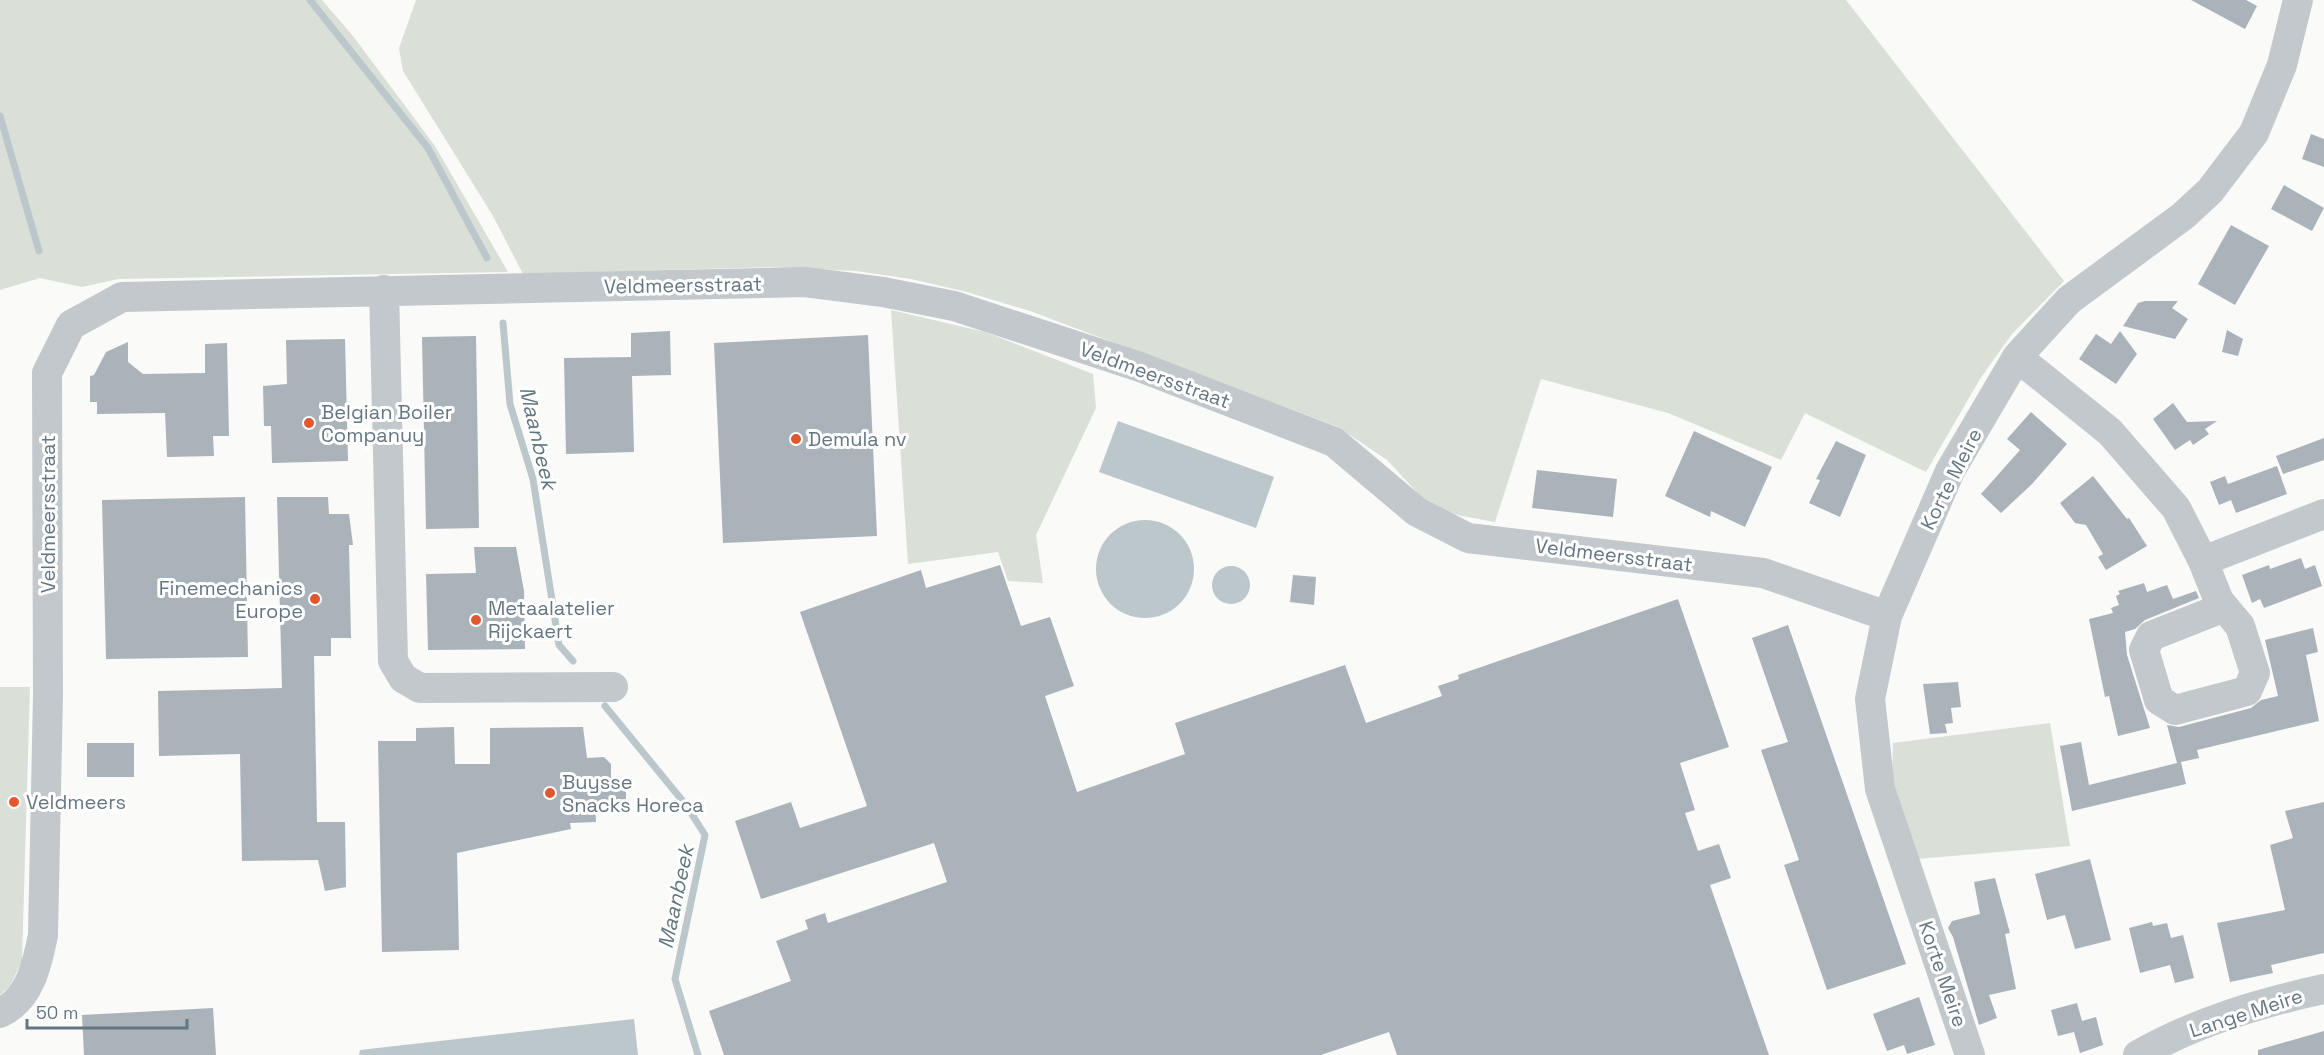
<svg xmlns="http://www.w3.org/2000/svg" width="2324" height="1055" viewBox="0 0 2324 1055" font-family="'Space Grotesk',sans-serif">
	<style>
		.green { fill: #dadfd7 }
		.water { fill: #bbc7cb }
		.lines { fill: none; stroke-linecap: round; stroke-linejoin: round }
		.stream { stroke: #bbc7cb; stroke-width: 7 }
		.building { fill: #aab3b9 }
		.minor { stroke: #c3c8cc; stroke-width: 30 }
		.poi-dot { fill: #e4572e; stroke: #fff; stroke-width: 2 }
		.labels { text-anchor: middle; stroke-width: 6; stroke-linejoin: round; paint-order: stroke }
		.street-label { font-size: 20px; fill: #657683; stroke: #fff }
		.poi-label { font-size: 20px; fill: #657683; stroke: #fff; text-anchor: start }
		.water-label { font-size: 21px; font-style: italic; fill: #60757c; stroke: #fff }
	</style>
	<rect width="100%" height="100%" fill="#fafaf8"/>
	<!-- green -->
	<path class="green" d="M 0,0 L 322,0 L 353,36 L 435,146 L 508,272 L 118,279 L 82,287 L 40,278 L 0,290 Z
		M 416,0 L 1846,0 L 2064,281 L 2012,334 L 1980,379 L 1926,472 L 1805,413 L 1781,460 L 1668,413 L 1541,379 L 1495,522 L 1452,514 L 1427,503 L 1387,460 L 1338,427 L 1030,311 L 967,292 L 911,279 L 856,271 L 771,267 L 523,274 L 493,216 L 403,71 L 399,48 Z
		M 891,310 L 985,332 L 1093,374 L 1096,408 L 1036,535 L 1043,583 L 1008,581 L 998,552 L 908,564 Z
		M 0,687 L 30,687 L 22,961 L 10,986 L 0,995 Z
		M 2050,723 L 2070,846 L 1917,859 L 1892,787 L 1893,743 Z"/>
	<!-- water -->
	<path class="water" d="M 1118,421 L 1274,477 L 1256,528 L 1099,472 Z
		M1096 569a49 49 0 1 1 98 0a49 49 0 1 1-98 0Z
		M1212 585a19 19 0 1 1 38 0a19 19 0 1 1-38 0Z
		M 634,1019 L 638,1055 L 359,1055 L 360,1050 Z"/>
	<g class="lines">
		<!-- stream -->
		<path class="stream" d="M 310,0 L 428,148 L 487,258
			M 0,116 L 39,251
			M 503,323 L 510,404 L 533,479 L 559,645 L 573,661
			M 605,706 L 686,805 L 705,835 L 675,979 L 698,1055"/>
	</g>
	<!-- building -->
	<path class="building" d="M 2191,0 L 2246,0 L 2257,6 L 2245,29 Z
		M 2311,134 L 2324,139 L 2324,167 L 2302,159 Z
		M 2284,185 L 2324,208 L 2312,231 L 2271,209 Z
		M 2231,225 L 2269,246 L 2235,305 L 2198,284 Z
		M 2145,301 L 2178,301 L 2172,308 L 2188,319 L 2175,339 L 2123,326 L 2138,303 Z
		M 2227,330 L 2243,339 L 2238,356 L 2222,352 Z
		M 670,331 L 671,375 L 632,376 L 634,452 L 566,454 L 564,358 L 631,357 L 631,333 Z
		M 2120,331 L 2137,354 L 2116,384 L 2079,359 L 2096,334 L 2111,344 Z
		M 868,335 L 877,536 L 723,543 L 714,343 Z
		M 476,336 L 479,528 L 426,529 L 422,337 Z
		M 345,339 L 348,461 L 272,463 L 271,426 L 264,426 L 263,386 L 287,384 L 286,340 Z
		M 128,342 L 128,362 L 143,374 L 205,373 L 205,344 L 227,343 L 229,436 L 213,436 L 214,456 L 167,457 L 165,413 L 97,414 L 97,402 L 90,402 L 90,376 L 94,375 L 106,352 Z
		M 2173,403 L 2187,422 L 2217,421 L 2205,429 L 2209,434 L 2193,445 L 2190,440 L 2175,450 L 2153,419 Z
		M 2031,412 L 2067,444 L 2032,484 L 2001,513 L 1981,494 L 2020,450 L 2007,439 Z
		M 1694,431 L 1772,467 L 1745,527 L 1711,511 L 1710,517 L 1665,496 Z
		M 2324,438 L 2324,460 L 2283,474 L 2276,456 Z
		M 1836,441 L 1866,455 L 1840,517 L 1809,503 L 1820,480 L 1816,479 Z
		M 2277,466 L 2287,494 L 2236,513 L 2231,500 L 2219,505 L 2210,482 L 2225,476 L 2228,484 Z
		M 1537,470 L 1617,479 L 1613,517 L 1532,508 Z
		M 2093,476 L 2127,519 L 2129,518 L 2147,546 L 2106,570 L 2098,557 L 2103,554 L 2086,525 L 2075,523 L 2060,503 Z
		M 245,497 L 248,657 L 106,659 L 102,500 Z
		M 277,497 L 328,497 L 329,514 L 349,514 L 353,545 L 349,545 L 351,638 L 331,638 L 331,656 L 314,656 L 317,822 L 345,822 L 346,887 L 325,891 L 318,860 L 242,861 L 240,754 L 159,756 L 158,691 L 282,688 Z
		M 474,547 L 516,547 L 524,591 L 525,649 L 428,650 L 426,574 L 476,573 Z
		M 2301,558 L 2305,569 L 2315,565 L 2322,586 L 2264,608 L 2260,599 L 2252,603 L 2242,575 L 2269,565 L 2270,569 Z
		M 1000,565 L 1021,626 L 1050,617 L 1074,686 L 1045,696 L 1077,792 L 1185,754 L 1175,723 L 1345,665 L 1366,723 L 1442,696 L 1438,686 L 1459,679 L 1458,675 L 1678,599 L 1729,747 L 1680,763 L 1695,810 L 1685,813 L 1698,851 L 1719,844 L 1731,878 L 1710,885 L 1769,1055 L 1397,1055 L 1389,1032 L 1321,1055 L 724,1055 L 709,1011 L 791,981 L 776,941 L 808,929 L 805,920 L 825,913 L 828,923 L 947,882 L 934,843 L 761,899 L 735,821 L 791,802 L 800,828 L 867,806 L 800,612 L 921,570 L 926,588 Z
		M 1293,575 L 1316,577 L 1314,605 L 1290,602 Z
		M 2144,583 L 2147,592 L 2167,585 L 2173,599 L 2196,591 L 2199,598 L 2145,620 L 2135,629 L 2125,632 L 2127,655 L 2150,728 L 2118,736 L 2109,696 L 2105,697 L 2089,619 L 2113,613 L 2111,608 L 2119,605 L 2116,596 L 2120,594 L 2118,591 Z
		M 1788,625 L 1906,964 L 1827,990 L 1784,865 L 1799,860 L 1761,750 L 1788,742 L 1752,638 Z
		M 2313,628 L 2318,652 L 2306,655 L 2319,721 L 2197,750 L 2199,758 L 2181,762 L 2186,784 L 2072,811 L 2060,746 L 2081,742 L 2089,785 L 2177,763 L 2167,725 L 2179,727 L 2251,708 L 2261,700 L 2278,696 L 2265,640 Z
		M 1958,682 L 1961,707 L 1951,708 L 1953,723 L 1945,724 L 1947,733 L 1930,734 L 1923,684 Z
		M 454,727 L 455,764 L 490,764 L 490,728 L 583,727 L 587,758 L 604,757 L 611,764 L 611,782 L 626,781 L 626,801 L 595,802 L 596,822 L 570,823 L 571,829 L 457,853 L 459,950 L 382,952 L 378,741 L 416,741 L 416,728 Z
		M 87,743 L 134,743 L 134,777 L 87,777 Z
		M 2324,802 L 2324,953 L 2271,965 L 2273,973 L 2230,982 L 2217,923 L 2285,910 L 2270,845 L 2293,838 L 2285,811 Z
		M 2090,859 L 2111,940 L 2075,949 L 2065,915 L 2047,920 L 2035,874 Z
		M 1995,878 L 2010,933 L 2005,934 L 2016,989 L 1989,995 L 1997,1018 L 1979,1025 L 1953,937 L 1948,928 L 1952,921 L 1980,914 L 1974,882 Z
		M 2152,922 L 2153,926 L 2167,923 L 2171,938 L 2183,935 L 2194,978 L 2175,983 L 2170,965 L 2140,973 L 2129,928 Z
		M 1919,997 L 1935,1045 L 1907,1054 L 1904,1045 L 1887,1051 L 1873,1014 Z
		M 2077,1003 L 2082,1021 L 2096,1017 L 2103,1045 L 2080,1053 L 2074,1032 L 2058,1036 L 2051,1010 Z
		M 213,1008 L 216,1055 L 84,1055 L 82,1015 Z
		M 2324,1031 L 2324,1055 L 2258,1055 L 2258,1050 Z"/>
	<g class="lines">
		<!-- minor -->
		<path class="minor" d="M 384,290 L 393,661 L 403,678 L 420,688 L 613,687
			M 2017,357 L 2110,432 L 2176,508 L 2203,561 L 2324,514
			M 2203,561 L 2219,601 L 2240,626 L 2255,673 L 2247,691 L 2175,710 L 2159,700 L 2144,650 L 2151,636 L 2212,612 L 2219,601
			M 0,1013 C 30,999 37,965 43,935 L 48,695 L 47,373 L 71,325 L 122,297 L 805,282 L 883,292 L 954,306 L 1140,367 L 1334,442 L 1417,512 L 1468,538 L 1763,573 L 1887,616
			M 1970,1055 L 1880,789 L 1870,699 L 1887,616 L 1950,471 L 2017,357 L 2069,300 L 2183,216 L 2210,191 L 2254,133 L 2282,65 L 2298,0
			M 2138,1055 C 2196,1022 2259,1003 2324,989"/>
	</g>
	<!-- markers -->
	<g class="poi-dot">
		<circle cx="309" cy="423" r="6"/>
		<circle cx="796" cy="439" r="6"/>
		<circle cx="315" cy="599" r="6"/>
		<circle cx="476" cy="620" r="6"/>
		<circle cx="550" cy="793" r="6"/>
		<circle cx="14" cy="802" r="6"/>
	</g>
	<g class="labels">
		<!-- street labels -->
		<g class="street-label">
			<text transform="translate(683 285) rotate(-1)" y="7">Veldmeersstraat</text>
			<text transform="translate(1155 375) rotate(20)" y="7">Veldmeersstraat</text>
			<text transform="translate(1951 479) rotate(-63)" y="7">Korte Meire</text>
			<text transform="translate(48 514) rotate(-90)" y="7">Veldmeersstraat</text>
			<text transform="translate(1614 555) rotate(7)" y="7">Veldmeersstraat</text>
			<text transform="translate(1943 974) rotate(71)" y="7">Korte Meire</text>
			<text transform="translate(2246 1013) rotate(-18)" y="7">Lange Meire</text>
		</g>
		<!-- poi labels -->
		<g class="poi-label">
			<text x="321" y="419">Belgian Boiler<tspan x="321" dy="23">Companuy</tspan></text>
			<text x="808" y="446">Demula nv</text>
			<text x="303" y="595" text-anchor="end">Finemechanics<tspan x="303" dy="23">Europe</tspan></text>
			<text x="488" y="615">Metaalatelier<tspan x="488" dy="23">Rijckaert</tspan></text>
			<text x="562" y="789">Buysse<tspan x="562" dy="23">Snacks Horeca</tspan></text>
			<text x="26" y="809">Veldmeers</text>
		</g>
		<!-- water labels -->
		<g class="water-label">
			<text transform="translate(538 438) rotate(77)" y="7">Maanbeek</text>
			<text transform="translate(676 897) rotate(-78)" y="7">Maanbeek</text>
		</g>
	</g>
	<!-- scale -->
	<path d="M27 1019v9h160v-9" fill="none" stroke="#657683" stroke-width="3"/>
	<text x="36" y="1019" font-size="18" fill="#657683" stroke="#ffffff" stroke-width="4.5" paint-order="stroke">50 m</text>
</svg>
